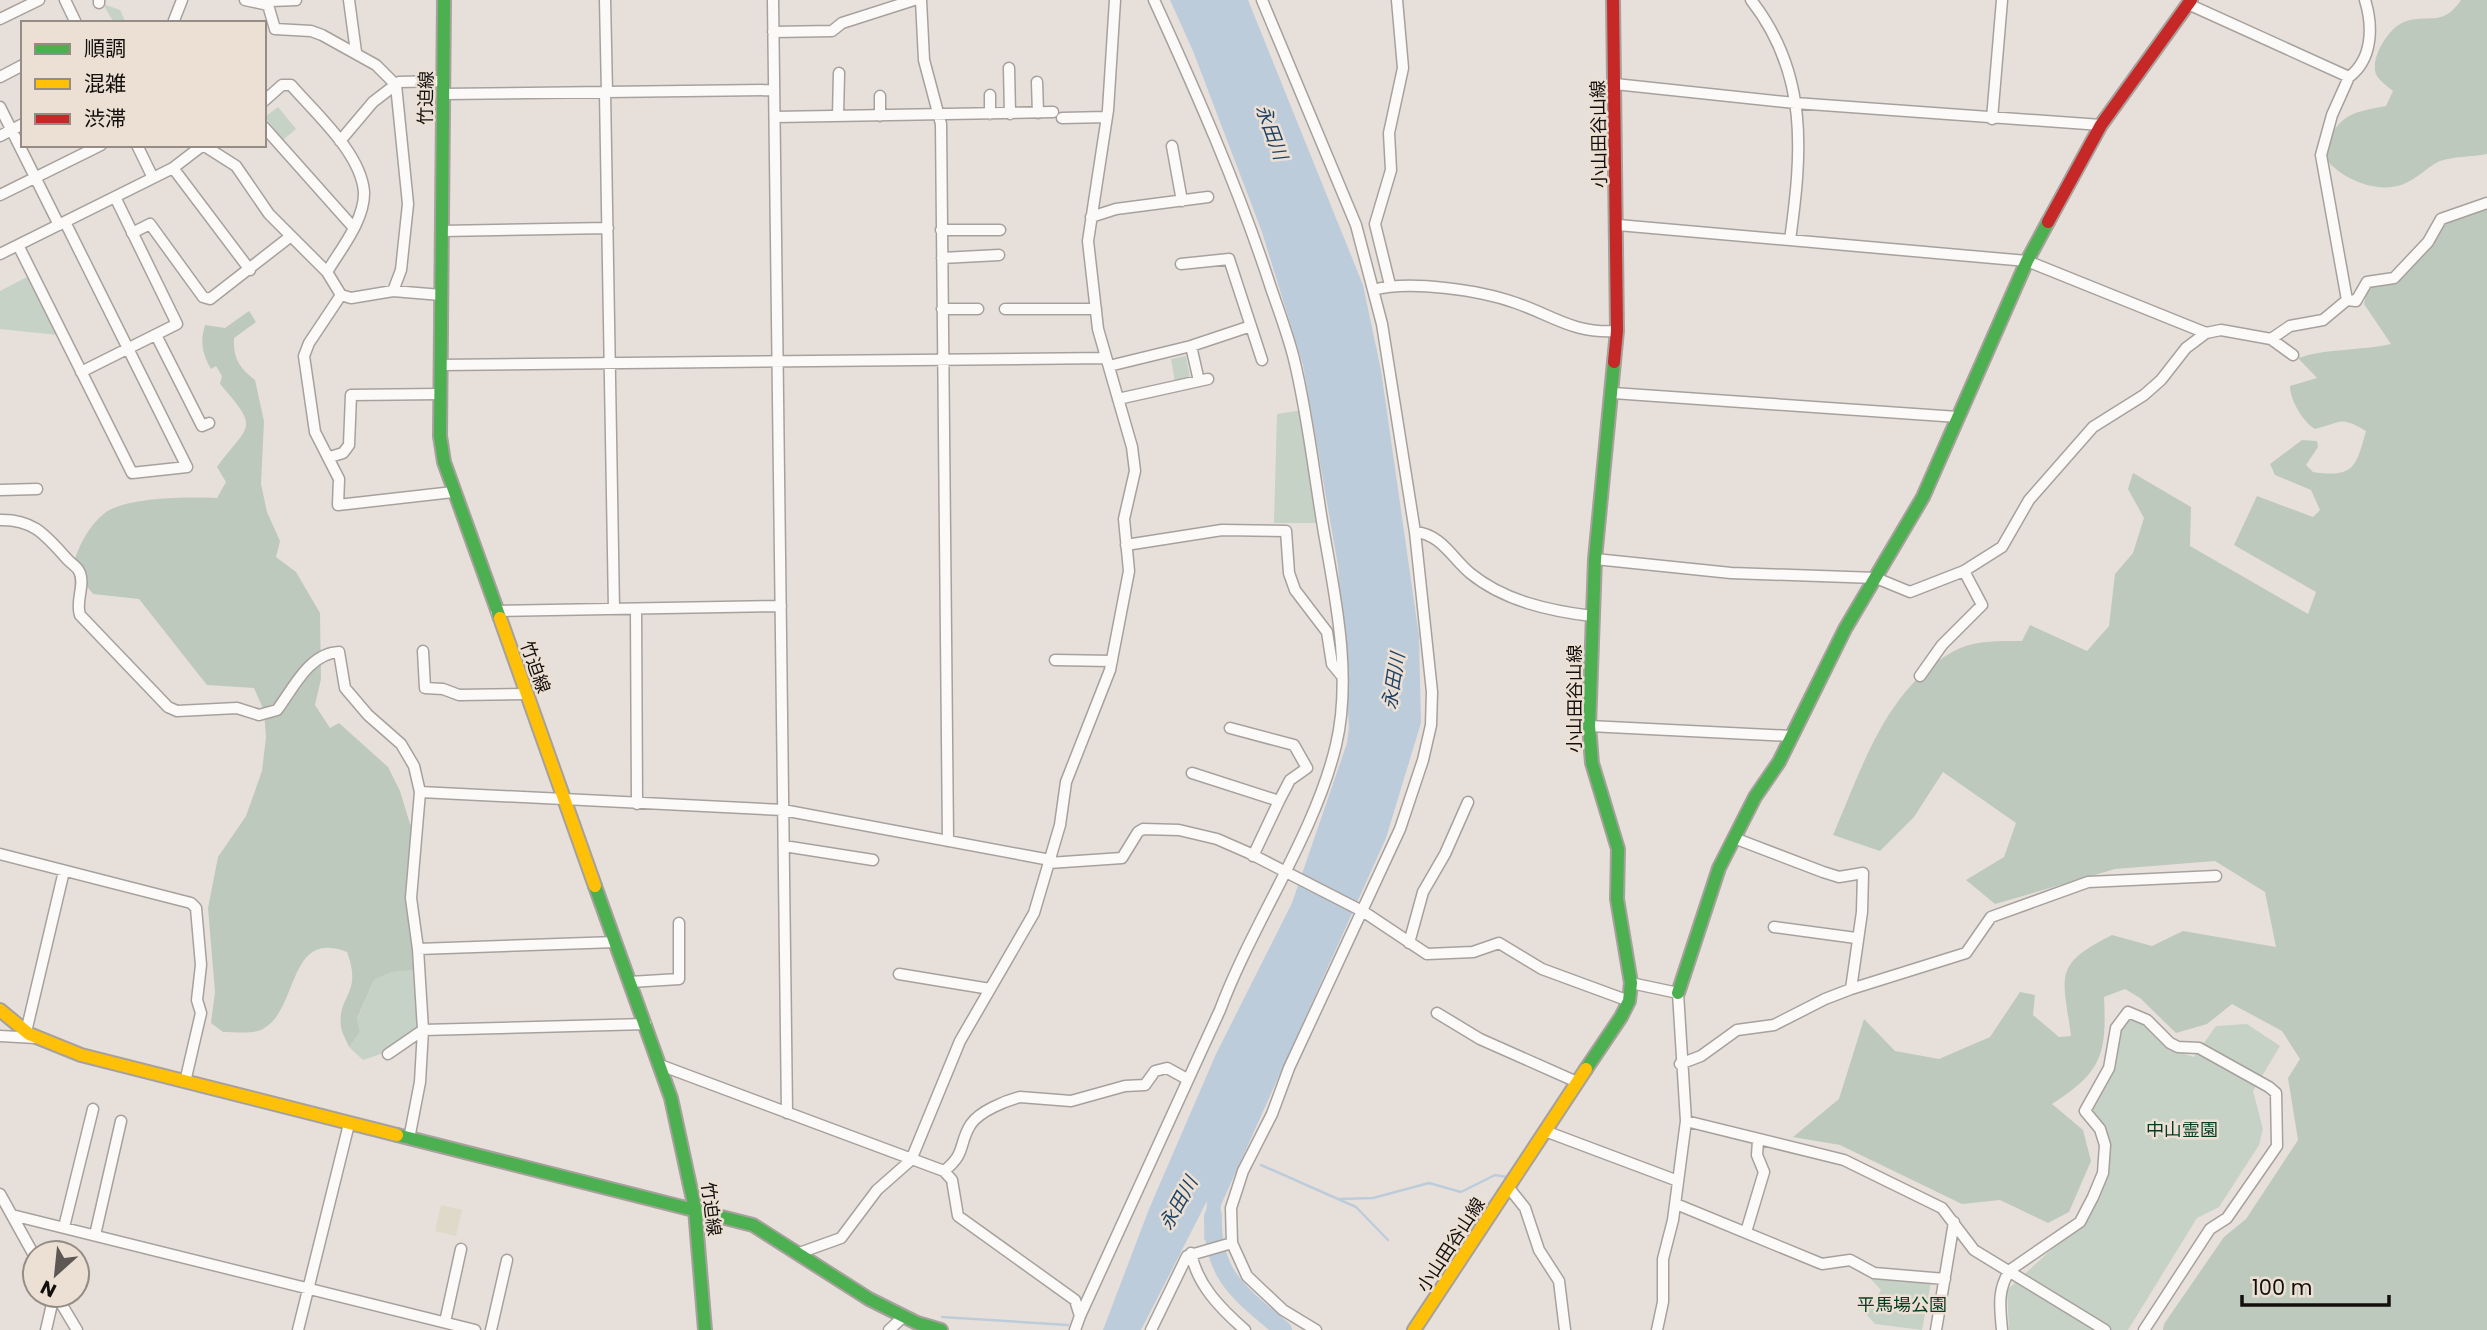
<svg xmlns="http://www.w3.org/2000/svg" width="2487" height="1330" viewBox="0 0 2487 1330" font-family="Poppins,'Noto Sans JP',sans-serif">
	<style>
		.medical { fill: #e0d8c9 }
		.green { fill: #c5d2c5 }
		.forest { fill: #bdc9bc }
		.water { fill: #bdccda }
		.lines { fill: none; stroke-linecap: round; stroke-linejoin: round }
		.stream { stroke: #bdccda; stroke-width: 2.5 }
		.river { stroke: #bdccda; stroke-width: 18 }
		.street-casing { stroke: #a7a19d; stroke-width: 13 }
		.fast-casing { stroke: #a7a19d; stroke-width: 16 }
		.slow-casing { stroke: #a7a19d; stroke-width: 16 }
		.jam-casing { stroke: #a7a19d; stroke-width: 16 }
		.street { stroke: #fbfaf9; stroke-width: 10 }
		.fast { stroke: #4caf50; stroke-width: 12 }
		.slow { stroke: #ffc107; stroke-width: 12 }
		.jam { stroke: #c62828; stroke-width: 12 }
		.labels { text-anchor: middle; stroke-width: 5; stroke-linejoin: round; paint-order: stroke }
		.street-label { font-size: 18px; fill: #130f0c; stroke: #ece0d5 }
		.park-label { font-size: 18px; fill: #023b21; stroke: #ece0d5 }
		.water-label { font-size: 19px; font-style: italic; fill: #1f4365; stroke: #ece0d5 }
	</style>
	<rect width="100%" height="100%" fill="#e7e0da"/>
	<!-- medical -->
	<path class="medical" d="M 441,1205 L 462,1210 L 456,1236 L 435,1231 Z"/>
	<!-- green -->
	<path class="green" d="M 103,4 L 120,10 L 126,23 L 114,23 Z
		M 278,107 L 296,129 L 283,140 L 265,117 Z
		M 29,276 L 58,335 L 0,329 L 0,291 Z
		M 1186,356 L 1190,378 L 1175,382 L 1171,359 Z
		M 1303,410 L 1318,523 L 1274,523 L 1277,414 Z
		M 417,970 L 420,1026 C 410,1044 382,1054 363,1060 L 349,1047 L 360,1032 L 357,1020 L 374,980 L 392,972 Z
		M 2134,1016 L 2168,1048 L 2194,1057 L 2216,1026 L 2247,1024 L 2280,1046 L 2253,1091 L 2263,1129 L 2259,1145 L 2219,1207 L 2197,1218 L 2128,1330 L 2009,1330 L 2007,1290 L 2060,1242 L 2100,1196 L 2109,1150 L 2090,1109 L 2115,1061 L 2122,1025 Z
		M 1870,1278 L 1931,1282 L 1922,1330 L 1875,1324 L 1866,1314 L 1881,1290 Z"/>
	<!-- forest -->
	<path class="forest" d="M 2461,0 L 2487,0 L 2487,154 C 2473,157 2451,156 2438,162 C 2425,169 2416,180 2401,185 C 2375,194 2337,177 2323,155 C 2337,116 2347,113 2386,106 L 2393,91 C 2388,87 2381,82 2377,76 C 2368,61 2388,28 2404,22 C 2428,13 2442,28 2461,0 Z
		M 2487,210 L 2487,1330 L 2163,1330 L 2164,1324 L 2224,1237 L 2246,1219 L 2298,1140 L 2288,1078 L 2300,1059 L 2282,1031 L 2232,1004 L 2207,1024 L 2176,1033 L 2140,998 L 2125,989 L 2104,997 C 2107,1056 2101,1072 2052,1104 L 2083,1130 L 2091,1161 L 2069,1212 L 2048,1223 L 2000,1200 L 1962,1204 L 1840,1145 L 1793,1137 L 1839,1099 L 1864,1019 L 1895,1051 L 1939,1059 L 1990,1037 L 2020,992 L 2035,995 L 2033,1015 L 2059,1037 L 2071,1036 C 2063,975 2052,965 2112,935 L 2152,946 L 2183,931 L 2276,947 L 2265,892 L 2215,861 L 2115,869 L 1995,904 L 1966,880 L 2004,857 L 2016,823 L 1943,772 L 1914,817 L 1880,851 L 1833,835 C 1862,768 1886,688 1954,651 C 1973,640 2001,641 2022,641 L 2030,625 L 2087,651 L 2109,626 L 2115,574 L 2133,553 L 2144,518 L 2128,489 L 2133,473 L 2191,507 L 2190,546 L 2308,614 L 2316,592 L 2234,545 L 2257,496 L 2313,517 L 2320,510 L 2311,490 L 2275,475 L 2270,464 L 2302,440 L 2317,441 L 2318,447 L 2306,465 L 2313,472 C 2354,478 2356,467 2366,431 C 2338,415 2342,423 2315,429 C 2303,422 2290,400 2290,386 L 2317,378 L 2298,358 C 2328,348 2360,351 2391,344 L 2364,304 L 2367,290 L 2372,284 L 2393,283 L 2443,221 Z
		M 249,311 L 256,322 L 234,338 C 233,358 239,368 255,380 L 264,421 L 261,484 L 267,512 L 280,541 L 276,557 L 296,572 L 320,613 L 321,679 L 315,705 L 330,728 L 339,723 L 388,767 L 400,791 L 410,824 L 414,827 L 417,970 L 392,972 L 374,980 L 357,1019 L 360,1032 L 349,1047 C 347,1041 342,1034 341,1027 C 337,994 363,995 347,952 C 286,928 300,1012 261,1030 C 252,1034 234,1032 223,1032 L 211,1023 L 215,992 L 208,908 L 218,857 L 246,816 L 262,771 L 266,737 L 264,711 L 254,688 L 207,685 L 139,599 L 93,594 L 73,569 C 75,549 94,515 114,508 C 141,497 188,497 217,498 L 226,482 L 217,467 C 249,423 261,431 220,384 L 222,376 L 216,366 L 211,369 C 202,353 200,342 205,325 L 225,328 Z"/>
	<!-- water -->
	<path class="water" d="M 1170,0 L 1248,0 L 1363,285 L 1381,370 L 1419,636 L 1421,723 L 1386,838 L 1221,1205 L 1219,1237 L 1204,1240 L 1207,1201 L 1141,1330 L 1103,1330 L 1149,1209 L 1216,1054 L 1292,903 L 1347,743 L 1349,727 L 1338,566 L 1303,365 L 1262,232 L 1193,51 Z"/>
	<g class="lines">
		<!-- stream -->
		<path class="stream" d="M 1261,1165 L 1356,1207 L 1388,1240
			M 1340,1199 L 1373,1198 L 1429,1183 L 1461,1192 L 1495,1175 L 1507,1177
			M 942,1317 L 1068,1325"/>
		<!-- river -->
		<path class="river" d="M 1213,1216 C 1211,1276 1242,1295 1283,1330"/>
		<!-- street casing -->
		<g class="street-casing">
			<path id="street" d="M 65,0 L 76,23
				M 245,0 L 268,5 L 275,29 L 311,31 L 322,35 L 376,65 L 396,85 L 408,204 L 401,270 L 393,291
				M 349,0 L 356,52
				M 605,0 L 607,92
				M 773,0 L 787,1113
				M 921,0 L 924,60 L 941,124 L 948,841
				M 1262,0 L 1356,225 L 1382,324 L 1415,532 L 1432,692 L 1431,725 L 1423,760 L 1400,829 L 1289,1068 L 1272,1114 L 1243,1171 L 1231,1208 L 1232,1243 L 1247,1276 L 1283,1310 L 1316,1330
				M 1751,0 C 1809,74 1802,153 1790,240
				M 99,3 L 99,0
				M 2188,4 L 2349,77 L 2332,115 L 2321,155 L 2347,300 L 2323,320 L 2290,326 L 2271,339
				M 268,5 L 271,1 L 296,0
				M 0,19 L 39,0
				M 173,23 L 182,0
				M 773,32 L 832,31 L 842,23 L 914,0
				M 1009,68 L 1010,114
				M 0,77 L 23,65
				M 2349,77 C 2373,59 2373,26 2365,0
				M 1037,82 L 1038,113
				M 1615,84 L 1795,103 L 2101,125
				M 605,92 L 614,609
				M 443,94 L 774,90
				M 990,95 L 990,114
				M 264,101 L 282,85 L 291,85 C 315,113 361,153 364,192 C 365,220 340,250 327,272
				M 0,107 L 59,225
				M 838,116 L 839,73
				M 880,116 L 880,96
				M 775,117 L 1053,112
				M 1062,118 L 1107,117
				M 1992,119 L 2002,0
				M 264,127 L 353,227
				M 0,136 L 23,124
				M 340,141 L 373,102 L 399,82 L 443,81
				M 137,145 L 153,178
				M 1172,146 L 1182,201
				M 173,168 L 250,270
				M 0,195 L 101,145
				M 1091,217 L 1116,209 L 1208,197
				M 1618,225 L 2027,261 L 2206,333
				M 941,230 L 1000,230
				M 442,231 L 608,228
				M 132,233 L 150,224 L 203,297 L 210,299 L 291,236
				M 18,245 L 132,473 L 187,467 L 65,222
				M 0,254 L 173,168 L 203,145 L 236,166 L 269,214 L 327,272 L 341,295 L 351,298 L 393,291 L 441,295
				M 942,258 L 999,255
				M 1181,264 L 1229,259 L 1262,360
				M 1390,285 L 1375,224 L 1391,170 L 1389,133 L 1403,68 L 1397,0
				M 1373,290 C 1409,280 1480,290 1516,303 C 1554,316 1574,334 1617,331
				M 341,295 L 309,343 L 304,356 L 315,432 L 339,479 L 338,505 L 453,492
				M 2347,300 L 2356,301 L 2367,282 L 2394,278 L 2428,242 L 2441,219 L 2487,203
				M 942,309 L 978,309
				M 1005,309 L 1096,309
				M 156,335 L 202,426 L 209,423
				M 1191,346 L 1199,381
				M 441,365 L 1106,358
				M 1109,366 L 1191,346 L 1251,326
				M 81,372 L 177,324 L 115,197
				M 1613,393 L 1958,417
				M 1118,399 L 1208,379
				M 330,457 L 343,453 L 349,445 L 351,395 L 440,394
				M 0,490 L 37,489
				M 0,520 C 34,519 46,536 68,560 C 71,563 77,567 79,571 C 86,584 75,601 80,615 L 168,707 L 177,711 L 237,708 L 259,715 L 277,710 C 293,689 309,653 339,652 L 345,688 L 368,715 L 401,744 L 414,766 L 420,792 L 411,898 L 418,949 L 423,1030 L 420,1082 L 409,1139
				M 1415,532 C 1441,534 1452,558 1470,573 C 1504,601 1550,611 1592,616
				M 1126,545 L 1222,530 L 1286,531 L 1289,573 L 1295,590 L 1327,632 L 1332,664 L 1341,675
				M 1595,559 L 1731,573 L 1876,578 L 1910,592 L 1964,571 L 2002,547 L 2029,500 L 2093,427 L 2144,395 L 2161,380 L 2186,348 L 2206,333 L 2221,330 L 2271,339 L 2293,355
				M 636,609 L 637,804
				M 496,611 L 781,606
				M 423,651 L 425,688 L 443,689 L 459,695 L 526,694
				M 1055,660 L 1112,661
				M 1920,676 L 1942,645 L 1982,605 L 1964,571
				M 1589,726 L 1792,736
				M 1230,728 L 1294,745 L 1307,768 L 1290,780 L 1279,801
				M 1192,773 L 1279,801 L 1253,856
				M 420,792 L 783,810 L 1050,860
				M 784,846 L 873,860
				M 0,854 L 191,903 L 196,908 L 201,965 L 197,1000 L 201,1013 L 185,1082
				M 1049,863 L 1122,858 L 1138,832 L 1143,829 L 1179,830 L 1217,839 L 1249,853 L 1364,912 L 1427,954 L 1473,952 L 1499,943 L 1542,969 L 1629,1001
				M 1774,927 L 1856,938
				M 1409,943 L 1423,892 L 1445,854 L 1468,802
				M 418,949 L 616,942
				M 899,974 L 990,989
				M 630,982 L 679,979 L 679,923
				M 1631,983 L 1678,993 L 1686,1121 L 1673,1220 L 1663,1259 L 1663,1302 L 1657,1330
				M 1851,989 L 1966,953 L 1991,917 L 2088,882 L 2216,876
				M 1437,1013 L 1480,1039 L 1577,1082
				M 26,1032 L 64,871
				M 0,1036 L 36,1038
				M 388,1054 L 423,1030 L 646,1024
				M 1680,1064 L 1701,1056 L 1737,1030 L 1774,1025 L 1825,999 L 1851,989 L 1862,912 L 1863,873 L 1839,877 L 1823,872 L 1734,838
				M 660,1065 L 944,1171 L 952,1180 L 958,1216 L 1075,1300 L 1080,1316 L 1075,1330
				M 1686,1121 L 1844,1160 L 1942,1208 L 1974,1250 L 2105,1330
				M 1545,1131 L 1678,1181
				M 944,1171 C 967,1153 958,1144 971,1124 C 980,1111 1005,1101 1020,1097 L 1071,1101 L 1125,1086 L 1145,1085 L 1155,1071 L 1167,1068 L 1187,1079
				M 1509,1188 L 1525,1208 L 1539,1250 L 1559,1281 L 1565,1330
				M 0,1194 L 35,1257
				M 1676,1204 L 1822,1264 L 1850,1260 L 1874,1273 L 1945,1279
				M 12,1215 L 475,1330
				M 64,1227 L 93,1109
				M 1746,1232 L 1764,1172 L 1757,1155 L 1758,1141
				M 95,1235 L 121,1121
				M 802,1252 L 841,1238 L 877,1190 L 911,1160 L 960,1041 L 1034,913 L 1060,825 L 1066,782 L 1110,670 L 1129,571 L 1124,519 L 1135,471 L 1132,447 L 1098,329 L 1088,241 L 1108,110 L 1115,0
				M 1191,1253 C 1197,1285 1221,1309 1245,1330
				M 56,1295 L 77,1330
				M 1080,1316 L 1220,1010 C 1253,922 1315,834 1336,745 C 1352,678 1336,600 1324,533 C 1314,475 1308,416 1294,359 C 1288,335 1279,311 1271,288 C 1239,189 1197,94 1154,0
				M 445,1322 L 461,1249
				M 46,1330 L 54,1295
				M 298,1330 L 349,1124
				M 491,1330 L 507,1260
				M 889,1330 L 902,1318
				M 1151,1330 L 1187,1256 L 1232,1243
				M 1936,1330 L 1954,1222
				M 2002,1330 C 2000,1307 1997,1290 2010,1270 L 2080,1222 L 2093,1197 L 2103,1173 L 2105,1145 L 2100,1129 L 2085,1111 L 2109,1068 L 2116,1028 L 2128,1012 L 2147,1020 L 2170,1043 L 2178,1047 L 2199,1048 L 2269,1087 L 2276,1093 L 2277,1146 L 2227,1218 L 2210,1229 L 2144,1330"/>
		</g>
		<!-- fast casing -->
		<g class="fast-casing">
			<path id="fast" d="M 444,0 L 440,436 L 444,462 L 500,618
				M 595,886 L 671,1098 L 695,1209 L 705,1330
				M 1678,993 L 1719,868 L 1755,797 L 1779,762 L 1845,629 L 1923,497 L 2027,261 L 2048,222
				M 1586,1069 L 1621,1017 L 1629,1001 L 1631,983 L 1617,899 L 1618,849 L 1592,763 L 1589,726 L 1595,559 L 1614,362
				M 397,1135 L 753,1225 L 869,1299 L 917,1323 L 941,1330"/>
		</g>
		<!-- slow casing -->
		<g class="slow-casing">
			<path id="slow" d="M 500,618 L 595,886
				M 0,1010 L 29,1034 L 81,1055 L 397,1135
				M 1414,1330 L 1586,1069"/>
		</g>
		<!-- jam casing -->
		<g class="jam-casing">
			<path id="jam" d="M 1613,0 L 1617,331 L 1614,362
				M 2048,222 L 2101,125 L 2191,0"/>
		</g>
		<!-- street -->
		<use href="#street" class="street"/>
		<!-- fast -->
		<use href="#fast" class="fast"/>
		<!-- slow -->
		<use href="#slow" class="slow"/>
		<!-- jam -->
		<use href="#jam" class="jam"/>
	</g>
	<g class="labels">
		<!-- street labels -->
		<g class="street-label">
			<text transform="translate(426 98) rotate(-89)" y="6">竹迫線</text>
			<text transform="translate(1599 134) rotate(-91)" y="6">小山田谷山線</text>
			<text transform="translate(535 667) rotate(70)" y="6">竹迫線</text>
			<text transform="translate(1575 699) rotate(-90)" y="6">小山田谷山線</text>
			<text transform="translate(711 1209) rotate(83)" y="6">竹迫線</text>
			<text transform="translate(1451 1245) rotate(-57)" y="6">小山田谷山線</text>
		</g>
		<!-- park labels -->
		<g class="park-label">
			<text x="2182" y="1136">中山霊園</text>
			<text x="1902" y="1311">平馬場公園</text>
		</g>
		<!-- water labels -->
		<g class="water-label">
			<text transform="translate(1272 132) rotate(70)" y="7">永田川</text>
			<text transform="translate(1393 681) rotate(-81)" y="7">永田川</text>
			<text transform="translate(1178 1203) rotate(-61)" y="7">永田川</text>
		</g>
	</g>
	<!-- legend -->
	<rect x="21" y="21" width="245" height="126" fill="#ece0d5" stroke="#958c85" stroke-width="2"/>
	<rect x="35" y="44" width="35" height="10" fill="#4caf50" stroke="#958c85" stroke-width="2"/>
	<text x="84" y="56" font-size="21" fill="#130f0c">順調</text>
	<rect x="35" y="79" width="35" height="10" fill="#ffc107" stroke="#958c85" stroke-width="2"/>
	<text x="84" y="91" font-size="21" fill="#130f0c">混雑</text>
	<rect x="35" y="114" width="35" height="10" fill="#c62828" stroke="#958c85" stroke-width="2"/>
	<text x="84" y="126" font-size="21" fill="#130f0c">渋滞</text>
	<!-- north arrow -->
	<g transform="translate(56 1274) rotate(207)"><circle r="33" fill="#ece0d5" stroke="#958c85" stroke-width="2"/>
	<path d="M0-5L12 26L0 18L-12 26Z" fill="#5d5854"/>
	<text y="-10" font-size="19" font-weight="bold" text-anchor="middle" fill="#130f0c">N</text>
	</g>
	<!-- scale -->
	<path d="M2242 1295v10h147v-10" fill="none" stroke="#130f0c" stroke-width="3.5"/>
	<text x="2252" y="1295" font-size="21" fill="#130f0c" stroke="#ece0d5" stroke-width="5" paint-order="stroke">100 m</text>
</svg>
